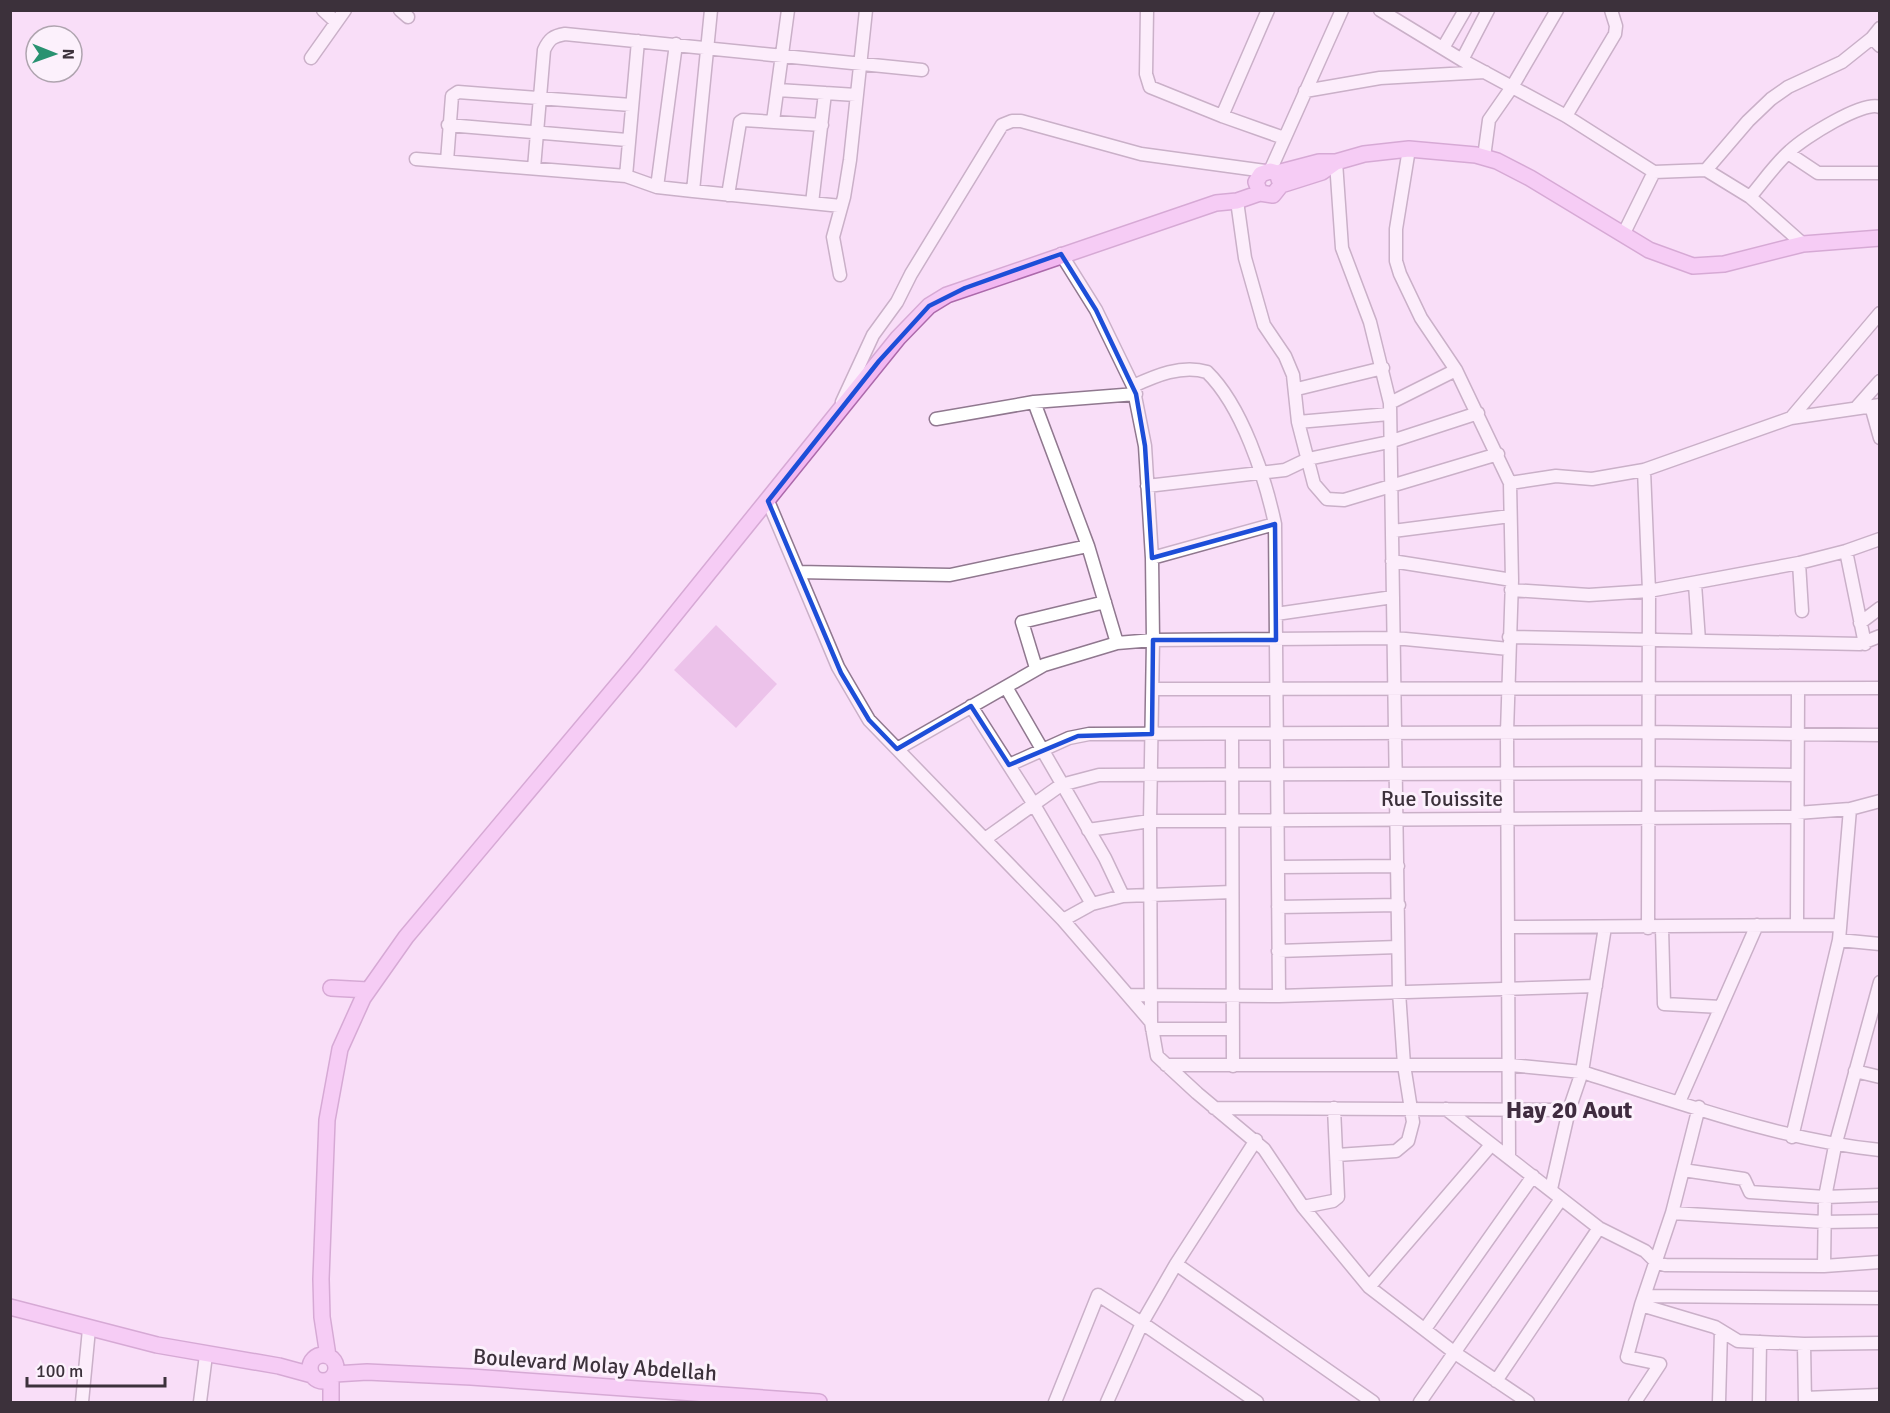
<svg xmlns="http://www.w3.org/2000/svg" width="1890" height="1413" viewBox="0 0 1890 1413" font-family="Signika,sans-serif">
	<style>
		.pitch { fill: #dca1da }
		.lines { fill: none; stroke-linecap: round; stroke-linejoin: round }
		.minor-casing { stroke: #90788f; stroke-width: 15 }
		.major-casing { stroke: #ac69ab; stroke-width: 18 }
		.minor { stroke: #fff; stroke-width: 12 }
		.major { stroke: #f2b7f1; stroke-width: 15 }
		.marked { fill: none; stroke: #1d4ed8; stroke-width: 4.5; stroke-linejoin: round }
		.labels { text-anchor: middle; stroke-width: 6; stroke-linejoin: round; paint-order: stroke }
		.street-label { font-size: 22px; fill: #3c313b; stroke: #fcf1fc }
		.neighbourhood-label { font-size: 24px; font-weight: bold; fill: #402c40; stroke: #fcf1fc }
	</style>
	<rect width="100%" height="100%" fill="#f9def8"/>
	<!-- pitch -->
	<path class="pitch" d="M 716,625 L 777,684 L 736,728 L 674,670 Z"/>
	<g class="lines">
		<!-- minor casing -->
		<g class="minor-casing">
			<path id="minor" d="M 323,10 L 336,22
				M 400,10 L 408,17
				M 1147,10 L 1146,74 L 1150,87 L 1222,116 L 1284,138
				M 1380,10 L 1462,60 L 1566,116 L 1654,172 L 1706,170 L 1750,197
				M 1880,28 L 1872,38 L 1880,46
				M 1443,48 L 1465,10
				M 311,58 L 345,10
				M 1462,60 L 1488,10
				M 778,90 L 856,95
				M 1305,91 L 1380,78 L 1485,72
				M 1222,116 L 1268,10
				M 1566,116 L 1615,34 L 1616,26 L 1611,10
				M 773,121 L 788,10
				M 448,125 L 627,140
				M 1409,149 L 1396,229 L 1396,261 L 1400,274 L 1421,318 L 1456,370 L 1510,483 L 1512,580 L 1507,732 L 1509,1157
				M 1788,153 L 1818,173 L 1880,173
				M 1484,157 L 1489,120 L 1512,87 L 1557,10
				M 416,159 L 626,176 L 657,187 L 693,191 L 711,10
				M 447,161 L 452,96 L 458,92 L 631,105
				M 1336,162 L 1342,248 L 1370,322 L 1390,403 L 1399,992 L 1404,1065 L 1413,1122 L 1408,1141 L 1396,1151 L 1337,1155
				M 534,168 L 544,50 C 549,39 553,36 565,34 L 922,70
				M 1706,170 L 1748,121 L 1771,99 L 1788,87 L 1842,62 L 1872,38
				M 1270,171 L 1342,10
				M 626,176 L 638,41
				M 657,187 L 676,44
				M 693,191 L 841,206
				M 728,195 L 740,122 L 743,120 L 822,125
				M 1237,201 L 1245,258 L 1264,325 L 1285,356 L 1293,375 L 1298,422 L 1314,484 L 1327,499 L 1344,500 L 1498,454
				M 812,203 L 825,93
				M 1623,235 L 1654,172
				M 1803,244 L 1750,197 C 1763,182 1775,164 1790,151 C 1804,138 1863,100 1880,107
				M 1061,254 L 1096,310 L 1133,386 L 1145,446 L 1152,558 L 1153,640 L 1150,821 L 1151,1022 L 1157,1056 L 1197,1093 L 1264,1149 L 1303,1207 L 1369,1287 L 1455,1353 L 1528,1402
				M 840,275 L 833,237 L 844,197 L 850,160 L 866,10
				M 1133,386 C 1155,376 1182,364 1207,372 C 1242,406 1265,477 1275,524 L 1279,996
				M 1297,389 L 1383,368
				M 842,402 L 873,335 L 897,302 L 911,274 L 1002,125 L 1012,121 L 1021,121 L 1141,154 L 1265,171
				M 1034,402 L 1088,546 L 1117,643
				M 1390,403 L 1456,370
				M 1871,406 L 1880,438
				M 1856,408 L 1880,381
				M 1791,418 L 1880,313
				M 936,419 L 1034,402 L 1136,394
				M 1298,422 L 1389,414
				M 1644,470 L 1649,591 L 1648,928
				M 1510,483 L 1556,476 L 1592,479 L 1644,470 L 1791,418 L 1880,405
				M 1147,486 L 1285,470 L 1308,459 L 1389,442 L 1478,413
				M 768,501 L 838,667 L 869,720 L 1063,920 L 1151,1022
				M 1393,531 L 1510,516
				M 1846,551 L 1865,644
				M 1152,558 L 1275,524
				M 1392,561 L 1512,580
				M 1799,563 L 1802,611
				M 798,572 L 950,575 L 1088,546
				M 1695,584 L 1699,641
				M 1511,590 L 1589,595 L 1649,591 L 1799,563 L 1846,551 L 1880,539
				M 1276,614 L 1393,597
				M 1860,623 L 1880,608
				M 1509,637 L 1860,644 L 1880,636
				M 1036,668 L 1022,622 L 1105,602
				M 1006,687 L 1105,858 L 1123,896
				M 1153,689 L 1880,688
				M 971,706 L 1033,803 L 1092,904
				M 1232,734 L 1233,1066
				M 897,749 L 1044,665 L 1117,643 L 1153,640 L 1395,638 L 1509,649
				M 1009,765 L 1069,738 L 1089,734 L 1647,732 L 1880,735
				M 1797,813 L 1850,809 L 1880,801
				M 1088,830 L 1150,821 L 1797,817
				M 985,839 L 1061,785 L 1099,775 L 1646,773 L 1797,775
				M 1279,867 L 1398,866
				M 1278,907 L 1399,905
				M 1063,920 L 1092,904 L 1123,896 L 1232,892
				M 1797,924 L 1798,690
				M 1509,927 L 1840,925
				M 1662,928 L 1664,1004 L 1721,1007
				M 1839,940 L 1880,944
				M 1278,951 L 1398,947
				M 1129,995 L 1279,996 L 1596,986
				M 1152,1029 L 1233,1029
				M 1166,1065 L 1510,1065 L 1582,1072 L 1605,927
				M 1855,1071 L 1880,1077
				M 1679,1102 L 1757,925
				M 1214,1108 L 1569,1110
				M 1446,1109 L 1599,1228 L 1645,1251 L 1656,1262 L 1665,1265 L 1824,1266 L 1880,1262
				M 1792,1137 L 1839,940 L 1850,809
				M 1683,1170 L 1744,1179 L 1750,1192 L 1825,1197 L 1880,1195
				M 1551,1189 L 1569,1110 L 1582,1072 C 1679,1102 1779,1140 1880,1150
				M 1303,1207 L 1333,1201 L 1338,1197 L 1334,1108
				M 1672,1213 L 1824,1222 L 1880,1221
				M 1176,1264 L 1373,1402
				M 1824,1266 L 1825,1197 L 1835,1146 L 1880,982
				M 1369,1287 L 1491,1145
				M 1645,1296 L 1880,1298
				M 1641,1305 L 1715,1327 L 1738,1341 L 1804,1344 L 1880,1343
				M 1425,1329 L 1533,1176
				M 1804,1344 L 1805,1402
				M 1496,1381 L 1599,1228
				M 1805,1398 L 1880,1395
				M 82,1402 L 89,1329
				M 200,1402 L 206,1355
				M 1055,1402 L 1098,1295 L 1142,1323 L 1257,1402
				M 1107,1402 L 1142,1323 L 1176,1264 L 1256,1140
				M 1420,1402 L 1561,1199
				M 1635,1402 L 1660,1364 L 1627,1357 L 1641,1305 L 1672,1213 L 1699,1107
				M 1719,1402 L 1721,1331
				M 1759,1402 L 1760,1342"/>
		</g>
		<!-- major casing -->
		<g class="major-casing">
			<path id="major" d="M 1277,173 L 1319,162 L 1336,162 L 1364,154 L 1409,149 L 1476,155 L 1497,161 L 1530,178 L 1649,250 L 1693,266 L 1724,264 L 1803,244 L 1880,238
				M 1281,185 L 1277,173 L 1270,171 L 1261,174 L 1256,182 L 1260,193 L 1273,195 L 1281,185 L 1322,172 L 1336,162
				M 331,988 L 368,990
				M 10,1307 L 157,1345 L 279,1366 L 312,1375
				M310 1368a13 13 0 1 1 26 0a13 13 0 1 1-26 0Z
				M 328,1356 L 322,1317 L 321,1279 L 327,1120 L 340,1049 L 363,998 L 406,937 L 635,664 L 898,338 L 929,306 L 947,295 L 1216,203 L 1237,201 L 1260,193
				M 335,1374 L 367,1372 L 471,1377 L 819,1402
				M 331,1379 L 331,1402"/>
		</g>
		<!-- minor -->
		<use href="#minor" class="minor"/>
		<!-- major -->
		<use href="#major" class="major"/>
	</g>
	<!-- marked area -->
	<path d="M0 0H1890V1413H0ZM 1061,254 L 1096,310 L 1136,394 L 1145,446 L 1152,558 L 1275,524 L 1276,640 L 1153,640 L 1152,734 L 1078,736 L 1009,765 L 971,706 L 897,749 L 869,720 L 841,673 L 768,501 L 879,361 L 929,306 L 965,288 Z" fill="#f9def8" fill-opacity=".55" fill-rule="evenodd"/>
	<path class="marked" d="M 1061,254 L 1096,310 L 1136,394 L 1145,446 L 1152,558 L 1275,524 L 1276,640 L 1153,640 L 1152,734 L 1078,736 L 1009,765 L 971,706 L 897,749 L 869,720 L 841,673 L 768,501 L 879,361 L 929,306 L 965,288 Z"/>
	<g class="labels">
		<!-- street labels -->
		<g class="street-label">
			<text x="1442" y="806">Rue Touissite</text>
			<text transform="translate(595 1364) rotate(4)" y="8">Boulevard Molay Abdellah</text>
		</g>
		<!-- neighbourhood labels -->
		<g class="neighbourhood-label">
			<text x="1569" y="1118">Hay 20 Aout</text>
		</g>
	</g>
	<!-- border -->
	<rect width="1890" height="1413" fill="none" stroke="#3c313b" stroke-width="24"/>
	<!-- north arrow -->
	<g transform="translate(54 54) rotate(91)"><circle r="28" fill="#fcf1fc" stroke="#afa4af" stroke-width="1.5"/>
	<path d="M0-4.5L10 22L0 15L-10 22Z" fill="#299271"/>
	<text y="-9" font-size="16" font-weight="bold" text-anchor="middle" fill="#3c313b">N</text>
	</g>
	<!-- scale -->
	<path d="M27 1377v9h138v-9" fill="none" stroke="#3c313b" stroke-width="3"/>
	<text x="36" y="1377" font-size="18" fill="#3c313b" stroke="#fcf1fc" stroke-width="4.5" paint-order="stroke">100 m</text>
</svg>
